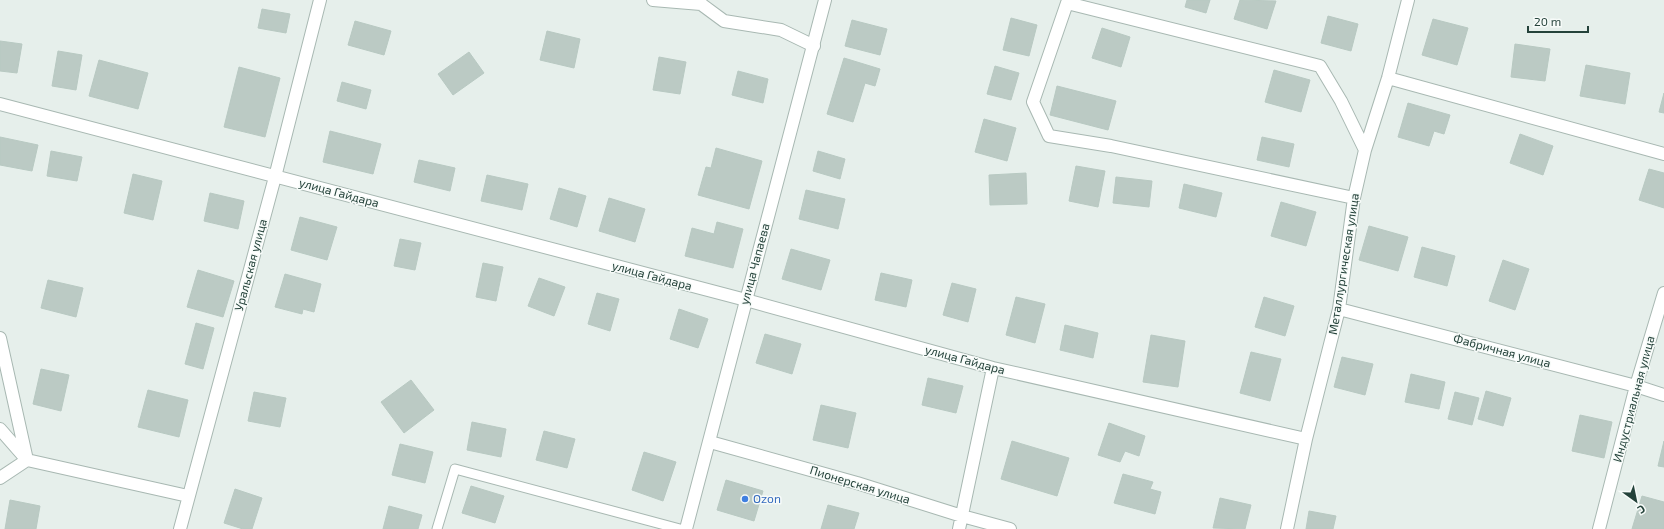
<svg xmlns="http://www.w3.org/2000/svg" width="1664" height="529" viewBox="0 0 1664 529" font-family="'Exo 2',sans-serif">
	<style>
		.building { fill: #bbcac4; stroke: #b8c9c2 }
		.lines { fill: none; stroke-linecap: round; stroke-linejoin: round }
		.service-casing { stroke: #a8b8b2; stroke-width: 11 }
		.minor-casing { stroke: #a8b8b2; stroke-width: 14 }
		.tertiary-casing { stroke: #a8b8b2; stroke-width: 14 }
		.service { stroke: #fff; stroke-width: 9 }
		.minor { stroke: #fff; stroke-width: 12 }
		.tertiary { stroke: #fff; stroke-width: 12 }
		.shop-dot { fill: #3f7fe0; stroke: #f7fbf9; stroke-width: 1.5 }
		.labels { text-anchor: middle; stroke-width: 3; stroke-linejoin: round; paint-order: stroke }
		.street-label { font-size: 12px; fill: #24423a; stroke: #f7fbf9 }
		.shop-label { font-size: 12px; fill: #366cbe; stroke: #f7fbf9; text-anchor: start }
	</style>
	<rect width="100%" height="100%" fill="#e6efeb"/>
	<!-- building -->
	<path class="building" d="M 1187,0 L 1210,0 L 1206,13 L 1185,7 Z
		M 1240,0 L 1276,1 L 1267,29 L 1234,19 Z
		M 262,9 L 290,14 L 286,33 L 258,28 Z
		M 1328,16 L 1358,24 L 1351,51 L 1321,43 Z
		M 1011,18 L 1037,25 L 1029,56 L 1003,50 Z
		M 1433,19 L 1468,28 L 1457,65 L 1422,55 Z
		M 852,20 L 887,29 L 880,55 L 845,46 Z
		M 355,21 L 391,31 L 384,55 L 348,45 Z
		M 1102,28 L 1130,37 L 1121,67 L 1092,58 Z
		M 547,31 L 580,39 L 574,68 L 540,60 Z
		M 0,41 L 22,44 L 17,73 L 0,71 Z
		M 1515,44 L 1550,49 L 1545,81 L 1511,77 Z
		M 58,51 L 82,55 L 76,90 L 52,86 Z
		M 469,52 L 484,73 L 453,95 L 438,74 Z
		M 659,57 L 686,62 L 680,94 L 653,90 Z
		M 844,58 L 880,69 L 875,86 L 865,83 L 853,122 L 827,114 Z
		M 99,60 L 148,73 L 138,109 L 89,96 Z
		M 1586,65 L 1630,73 L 1625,104 L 1580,96 Z
		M 995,66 L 1019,73 L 1011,100 L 987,94 Z
		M 239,67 L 280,78 L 265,137 L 224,127 Z
		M 1274,70 L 1310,80 L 1301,112 L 1265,102 Z
		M 738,71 L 768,79 L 763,103 L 732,95 Z
		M 342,82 L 371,90 L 366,109 L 337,101 Z
		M 1057,86 L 1116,101 L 1108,130 L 1050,115 Z
		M 1664,93 L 1664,113 L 1659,112 Z
		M 1408,103 L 1450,115 L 1444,134 L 1434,131 L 1429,146 L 1398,137 Z
		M 984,119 L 1016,128 L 1007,161 L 975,152 Z
		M 330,131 L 381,144 L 373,174 L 323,162 Z
		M 1520,134 L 1553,146 L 1543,175 L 1510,163 Z
		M 0,137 L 38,145 L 32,171 L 0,165 Z
		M 1262,137 L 1294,144 L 1289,167 L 1257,160 Z
		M 716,148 L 762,161 L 749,209 L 698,195 L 706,167 L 711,168 Z
		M 51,151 L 82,157 L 77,181 L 47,176 Z
		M 818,151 L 845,159 L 840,179 L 813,171 Z
		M 419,160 L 455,168 L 450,191 L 414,182 Z
		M 1076,166 L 1105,171 L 1098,207 L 1069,201 Z
		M 1649,169 L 1664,173 L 1664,208 L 1639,200 Z
		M 1026,173 L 1027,204 L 990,205 L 989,175 Z
		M 133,174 L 162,181 L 153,220 L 124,213 Z
		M 487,175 L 528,184 L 522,210 L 481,201 Z
		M 1116,177 L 1152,181 L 1149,207 L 1113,203 Z
		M 1184,184 L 1222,193 L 1216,217 L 1179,208 Z
		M 559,188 L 586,196 L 577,227 L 550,219 Z
		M 806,190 L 845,199 L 838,229 L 799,219 Z
		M 210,193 L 244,201 L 238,229 L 204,221 Z
		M 609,198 L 645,209 L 635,242 L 599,231 Z
		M 1281,202 L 1316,212 L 1306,246 L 1271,236 Z
		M 300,217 L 337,227 L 327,260 L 291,250 Z
		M 717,222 L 743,229 L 733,268 L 685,256 L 692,228 L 714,234 Z
		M 1369,226 L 1408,237 L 1398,271 L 1359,260 Z
		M 400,239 L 421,243 L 415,270 L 394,266 Z
		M 1422,247 L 1455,256 L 1447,286 L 1414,277 Z
		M 791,249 L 830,260 L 821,290 L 782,279 Z
		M 1503,260 L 1529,269 L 1515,310 L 1489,301 Z
		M 483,263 L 503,267 L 496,301 L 476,297 Z
		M 198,270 L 234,281 L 223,317 L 187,307 Z
		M 881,273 L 912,280 L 906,307 L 875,300 Z
		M 285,274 L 321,284 L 314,312 L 303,309 L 302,314 L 275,307 Z
		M 539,278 L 565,287 L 554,316 L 528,306 Z
		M 48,280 L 83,288 L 76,317 L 41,308 Z
		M 952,283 L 976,289 L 968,322 L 943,315 Z
		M 597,293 L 619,299 L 610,331 L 588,324 Z
		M 1016,297 L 1045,304 L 1035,343 L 1006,335 Z
		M 1264,297 L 1294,306 L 1285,336 L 1255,327 Z
		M 679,309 L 708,319 L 698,348 L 670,339 Z
		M 196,323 L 214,328 L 203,369 L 185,364 Z
		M 1065,325 L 1098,333 L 1093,358 L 1060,350 Z
		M 765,334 L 801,344 L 792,374 L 756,363 Z
		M 1151,335 L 1185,341 L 1178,387 L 1143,382 Z
		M 1251,352 L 1281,359 L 1270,401 L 1240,393 Z
		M 1342,357 L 1373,364 L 1365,395 L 1334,387 Z
		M 41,369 L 69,375 L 61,411 L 33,404 Z
		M 1411,374 L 1445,382 L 1439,409 L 1405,402 Z
		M 928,378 L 963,386 L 956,413 L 922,405 Z
		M 411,380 L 434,410 L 404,433 L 381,402 Z
		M 148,390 L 188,400 L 179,437 L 138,427 Z
		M 1486,391 L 1511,398 L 1503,426 L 1478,419 Z
		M 254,392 L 286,398 L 280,427 L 248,421 Z
		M 1455,392 L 1479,398 L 1472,425 L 1448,419 Z
		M 821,405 L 856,413 L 848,448 L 813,440 Z
		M 1580,415 L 1612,422 L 1604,458 L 1572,451 Z
		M 472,422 L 506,429 L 501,457 L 467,450 Z
		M 1109,423 L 1145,436 L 1139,456 L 1125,451 L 1120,462 L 1098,455 Z
		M 544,431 L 575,439 L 567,468 L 536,460 Z
		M 1012,441 L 1069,458 L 1057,496 L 1001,479 Z
		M 1664,441 L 1664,467 L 1658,466 Z
		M 400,444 L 433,452 L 425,483 L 392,475 Z
		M 644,452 L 676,462 L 663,501 L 632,490 Z
		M 1123,474 L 1153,482 L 1150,489 L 1161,492 L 1155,514 L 1114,503 Z
		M 726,480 L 763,491 L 754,521 L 717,510 Z
		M 471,486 L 504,496 L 495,523 L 462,513 Z
		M 235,489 L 262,498 L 252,529 L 243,529 L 224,523 Z
		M 1642,496 L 1664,502 L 1664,529 L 1632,529 Z
		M 1220,498 L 1251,505 L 1245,529 L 1213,528 Z
		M 10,500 L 40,506 L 36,529 L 5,529 Z
		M 828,505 L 859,513 L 854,529 L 821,529 Z
		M 389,506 L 422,515 L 418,529 L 383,529 Z
		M 1309,511 L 1336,516 L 1333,529 L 1306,529 Z"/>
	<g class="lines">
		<!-- service casing -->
		<g class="service-casing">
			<path id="service" d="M 437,529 L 455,469 L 680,529"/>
		</g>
		<!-- minor casing -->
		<g class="minor-casing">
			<path id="minor" d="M 653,0 L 701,4
				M 700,0 L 701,4 L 724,21 L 781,30 L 814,46
				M 1388,78 L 1664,154
				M 0,104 L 746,300 L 993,368 L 1306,439
				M 1354,198 L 1111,146 L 1049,136 L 1033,102 L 1067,3 L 1320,66 L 1341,101 L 1365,150
				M 1339,309 L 1636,386 L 1664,395
				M 0,338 L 27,460 L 0,478
				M 0,429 L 27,460 L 188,496
				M 710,442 L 857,483 L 962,516 L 1010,529
				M 180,529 L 275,177 L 320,0
				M 959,529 L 993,368
				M 1287,529 L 1306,439 L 1339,309 L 1354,198 L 1365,150 L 1388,78 L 1408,0
				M 1599,529 L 1636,386 L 1664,293"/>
		</g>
		<!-- tertiary casing -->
		<g class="tertiary-casing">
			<path id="tertiary" d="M 686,529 L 825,0"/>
		</g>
		<!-- service -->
		<use href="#service" class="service"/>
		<!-- minor -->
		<use href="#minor" class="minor"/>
		<!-- tertiary -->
		<use href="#tertiary" class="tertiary"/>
	</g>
	<!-- markers -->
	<circle class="shop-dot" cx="745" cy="499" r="4"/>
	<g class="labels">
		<!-- street labels -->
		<g class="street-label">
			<text transform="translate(339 193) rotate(15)" y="4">улица Гайдара</text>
			<text transform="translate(755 264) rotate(-75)" y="4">улица Чапаева</text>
			<text transform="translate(1344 264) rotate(-81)" y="4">Металлургическая улица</text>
			<text transform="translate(251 265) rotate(-75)" y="4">Уральская улица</text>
			<text transform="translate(652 276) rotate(15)" y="4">улица Гайдара</text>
			<text transform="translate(1502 351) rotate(15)" y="4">Фабричная улица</text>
			<text transform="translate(965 360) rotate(15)" y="4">улица Гайдара</text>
			<text transform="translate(1634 399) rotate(-75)" y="4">Индустриальная улица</text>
			<text transform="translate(860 485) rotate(17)" y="4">Пионерская улица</text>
		</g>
		<!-- shop labels -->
		<g class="shop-label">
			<text x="753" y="503">Ozon</text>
		</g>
	</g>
	<!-- north arrow -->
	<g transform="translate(1636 501) rotate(147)" stroke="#f7fbf9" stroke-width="3" paint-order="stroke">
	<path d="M0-3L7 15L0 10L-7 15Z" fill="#24423a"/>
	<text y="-6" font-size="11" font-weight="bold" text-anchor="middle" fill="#24423a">С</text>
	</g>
	<!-- scale -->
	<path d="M1528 26v6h60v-6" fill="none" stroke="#24423a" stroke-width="2"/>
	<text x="1534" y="26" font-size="12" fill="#24423a" stroke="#f7fbf9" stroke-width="3" paint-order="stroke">20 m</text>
</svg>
